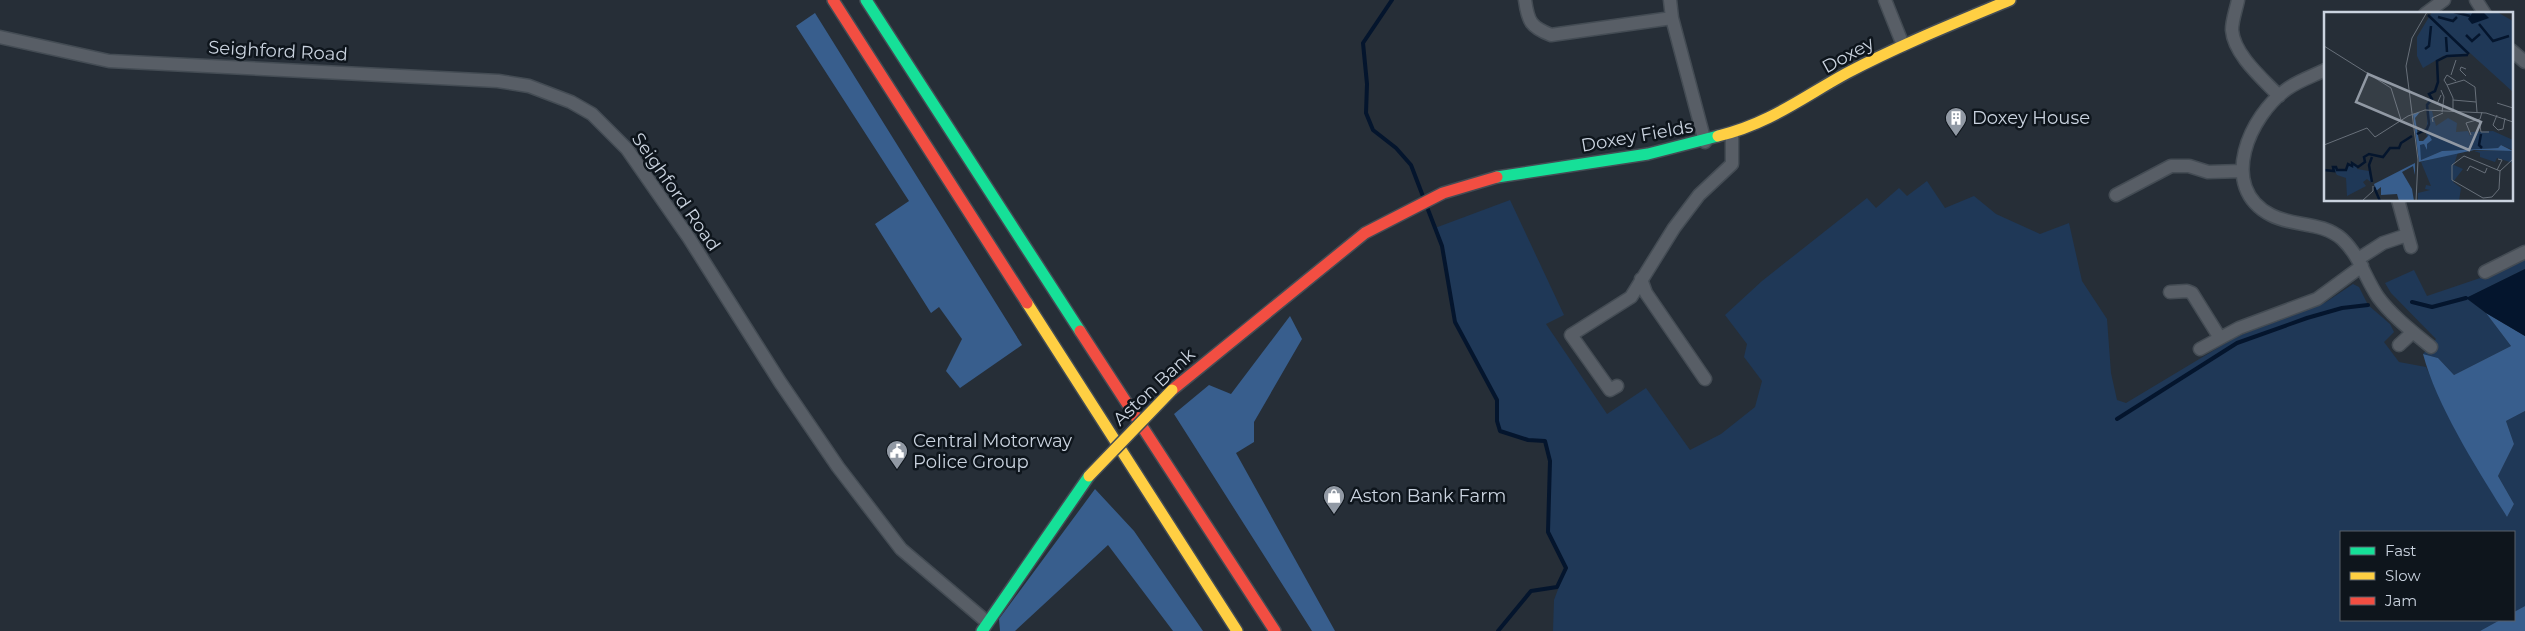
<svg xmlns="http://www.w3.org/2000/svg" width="2525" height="631" viewBox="0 0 2525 631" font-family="Montserrat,sans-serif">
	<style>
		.green { fill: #1f3857 }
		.forest { fill: #385e8d }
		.water { fill: #04152d }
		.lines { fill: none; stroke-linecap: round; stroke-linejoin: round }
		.stream { stroke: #04152d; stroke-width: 4 }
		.street-casing { stroke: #444c54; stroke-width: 15 }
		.fast-casing { stroke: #444c54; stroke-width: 14 }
		.slow-casing { stroke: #444c54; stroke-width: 14 }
		.jam-casing { stroke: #444c54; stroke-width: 14 }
		.street { stroke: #585e66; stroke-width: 12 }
		.fast { stroke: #16e098; stroke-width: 11 }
		.slow { stroke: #ffcf43; stroke-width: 11 }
		.jam { stroke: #f24e42; stroke-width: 11 }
		.slow-bridge-casing { stroke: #444c54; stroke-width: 14; stroke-linecap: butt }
		.slow-bridge { stroke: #ffcf43; stroke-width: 11 }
		.labels { text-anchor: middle; stroke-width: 5; stroke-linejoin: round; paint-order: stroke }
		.street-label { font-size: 18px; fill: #cad3df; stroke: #0e151c }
		.poi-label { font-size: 18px; fill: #cad3df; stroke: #0e151c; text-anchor: start }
		.inset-river { fill: none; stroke: #04152d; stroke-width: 2.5 }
		.inset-road { fill: none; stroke: #68707a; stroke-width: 1 }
		.view { fill: #9199a4; fill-opacity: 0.15; stroke: #9199a4; stroke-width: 2.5 }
		.inset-edge { fill: none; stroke: #cad3df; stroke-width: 2.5 }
	</style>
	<rect width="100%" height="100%" fill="#262e37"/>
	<!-- green -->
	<path class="green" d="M 1927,181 L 1945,208 L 1974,196 L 1996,214 L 2040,234 L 2069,223 L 2082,281 L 2107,319 L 2111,373 L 2117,400 L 2126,403 L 2236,337 L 2326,302 L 2353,284 L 2359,287 L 2368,305 L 2390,324 L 2394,332 L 2384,342 L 2399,362 L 2426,367 L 2456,431 L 2507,517 L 2514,504 L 2498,476 L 2514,444 L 2506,421 L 2525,411 L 2525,606 L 2514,612 L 2514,532 L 2341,532 L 2341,620 L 2500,620 L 2480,631 L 1553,631 L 1554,600 L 1566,568 L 1548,532 L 1550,461 L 1545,442 L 1528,440 L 1500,431 L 1497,421 L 1497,400 L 1455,322 L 1442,246 L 1435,228 L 1510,200 L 1564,315 L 1546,324 L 1607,414 L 1646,388 L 1690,450 L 1721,434 L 1755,407 L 1762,381 L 1744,357 L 1747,344 L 1725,315 L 1762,281 L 1867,198 L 1876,208 L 1899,188 L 1907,196 Z
		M 2525,256 L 2525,269 L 2467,298 L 2486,313 L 2511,346 L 2454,375 L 2438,358 L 2423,354 L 2436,339 L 2391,293 L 2385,283 L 2414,270 L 2427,296 L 2492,274 Z"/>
	<!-- forest -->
	<path class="forest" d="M 815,13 L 1022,345 L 960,388 L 946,371 L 962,339 L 939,307 L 931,313 L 875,224 L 909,201 L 796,26 Z
		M 2486,313 L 2525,336 L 2525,411 L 2506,421 L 2514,444 L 2498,476 L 2514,504 L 2507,517 C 2478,470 2437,407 2423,354 L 2438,358 L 2454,375 L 2511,346 Z
		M 1290,316 L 1302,339 L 1254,422 L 1254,442 L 1236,453 L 1335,631 L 1312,631 L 1174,414 L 1209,385 L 1231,394 Z
		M 1095,489 L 1134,531 L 1203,631 L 1173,631 L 1108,545 L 1015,631 L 1000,631 L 999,619 Z
		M 2525,606 L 2525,631 L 2480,631 L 2500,620 L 2514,620 L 2514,612 Z"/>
	<!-- water -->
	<path class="water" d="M 2525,269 L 2525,336 L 2486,313 L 2466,298 Z"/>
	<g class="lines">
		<!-- stream -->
		<path class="stream" d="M 1392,0 L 1363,43 L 1367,84 L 1366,113 L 1373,130 L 1396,148 L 1411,165 L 1424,199
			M 1427,207 L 1442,246 L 1455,322 L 1497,400 L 1497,421 L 1500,431 L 1528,440 L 1545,441 L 1550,461 L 1548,532 L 1566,568 L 1557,587 L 1531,591 L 1498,631
			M 2412,302 L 2432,307 L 2466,298
			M 2117,419 L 2237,343 L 2307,318 L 2342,308 L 2368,305"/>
		<!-- street casing -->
		<g class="street-casing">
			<path id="street" d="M 1525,0 C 1528,22 1531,27 1551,35 L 1672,18
				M 1670,0 L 1672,18 L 1705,142
				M 1885,0 L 1903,45
				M 2238,0 C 2236,10 2232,20 2232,30 C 2234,55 2263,79 2279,96
				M 2476,0 L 2485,14
				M 2425,14 L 2444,0
				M 0,37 L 109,61 L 498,81 L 529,86 L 571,102 L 592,114 L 627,149 L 689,238 L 780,382 L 838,467 L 901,549 L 987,622
				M 2511,50 L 2525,62
				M 2325,70 C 2313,76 2298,81 2287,89 C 2250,115 2217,187 2271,215 C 2294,227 2321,221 2342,239 C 2360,256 2365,278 2378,297 C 2392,316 2413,332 2431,347
				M 2116,195 L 2171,166 L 2189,166 L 2208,172 L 2242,171
				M 2398,200 L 2411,247
				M 2358,259 L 2383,243 L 2407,235
				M 2485,272 L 2525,252
				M 1641,279 L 1646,293 L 1705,379
				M 2170,292 L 2187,291 L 2192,293 L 2220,338
				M 2399,345 L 2413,332
				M 2200,349 L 2239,328 L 2317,299 L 2362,266
				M 1617,386 L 1610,390 L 1571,335 L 1631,297 L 1674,228 L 1699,195 L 1732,164 L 1732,133"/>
		</g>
		<!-- fast casing -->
		<g class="fast-casing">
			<path id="fast" d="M 866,0 L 1080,331
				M 1497,177 L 1648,154 L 1718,136
				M 982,631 L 1089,476"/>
		</g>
		<!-- slow casing -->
		<g class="slow-casing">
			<path id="slow" d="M 1718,136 C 1769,124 1803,97 1847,73 C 1900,45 1955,23 2010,0
				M 1027,303 L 1237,631"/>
		</g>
		<!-- jam casing -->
		<g class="jam-casing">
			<path id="jam" d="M 833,0 L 1027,303
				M 1080,331 L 1275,631
				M 1172,390 L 1365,233 L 1443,193 L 1497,177"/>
		</g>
		<!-- street -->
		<use href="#street" class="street"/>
		<!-- fast -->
		<use href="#fast" class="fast"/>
		<!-- slow -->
		<use href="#slow" class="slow"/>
		<!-- jam -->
		<use href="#jam" class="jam"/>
		<!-- slow-bridge casing -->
		<g class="slow-bridge-casing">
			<path id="slow-bridge" d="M 1089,476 L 1172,390"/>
		</g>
		<!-- slow-bridge -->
		<use href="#slow-bridge" class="slow-bridge"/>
	</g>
	<!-- icons -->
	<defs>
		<g id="building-pin" transform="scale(1.125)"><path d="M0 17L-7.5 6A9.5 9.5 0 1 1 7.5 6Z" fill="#9199a4" stroke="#0e151c"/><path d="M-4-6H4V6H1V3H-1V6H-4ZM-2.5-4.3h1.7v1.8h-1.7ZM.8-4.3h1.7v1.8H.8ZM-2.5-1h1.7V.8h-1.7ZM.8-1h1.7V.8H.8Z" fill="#fff"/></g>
		<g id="civic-pin" transform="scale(1.125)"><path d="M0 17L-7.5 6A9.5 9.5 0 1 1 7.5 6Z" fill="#9199a4" stroke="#0e151c"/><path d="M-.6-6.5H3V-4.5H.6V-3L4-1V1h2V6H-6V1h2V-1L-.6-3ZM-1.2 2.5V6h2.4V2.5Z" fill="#fff"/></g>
		<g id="shop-pin" transform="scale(1.125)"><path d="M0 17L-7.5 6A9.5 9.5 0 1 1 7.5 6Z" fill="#9199a4" stroke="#0e151c"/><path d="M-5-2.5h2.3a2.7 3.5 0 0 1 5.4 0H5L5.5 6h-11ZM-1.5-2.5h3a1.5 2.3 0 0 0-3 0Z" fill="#fff"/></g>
	</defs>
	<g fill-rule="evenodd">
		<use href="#building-pin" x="1956" y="118"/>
		<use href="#civic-pin" x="897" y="451"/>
		<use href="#shop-pin" x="1334" y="496"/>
	</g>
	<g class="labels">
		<!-- street labels -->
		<g class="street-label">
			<text transform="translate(278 51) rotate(3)" y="6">Seighford Road</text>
			<text transform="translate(1848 55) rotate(-29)" y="6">Doxey</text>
			<text transform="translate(1637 136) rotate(-10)" y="6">Doxey Fields</text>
			<text transform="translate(676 192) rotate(55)" y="6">Seighford Road</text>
			<text transform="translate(1154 387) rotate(-43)" y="6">Aston Bank</text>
		</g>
		<!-- poi labels -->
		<g class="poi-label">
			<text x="1972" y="124">Doxey House</text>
			<text x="913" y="447">Central Motorway<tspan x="913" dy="21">Police Group</tspan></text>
			<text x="1350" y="502">Aston Bank Farm</text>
		</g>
	</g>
	<!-- overview -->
	<g transform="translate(2324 12)">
		<rect width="189" height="189" fill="#262e37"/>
		<path d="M 108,0 L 173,0 L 189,9 L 189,80 L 146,41 L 119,44 L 99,56 L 93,44 L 93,25 ZM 104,99 L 108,99 L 112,114 L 124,106 L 133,111 L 132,120 L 144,119 L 146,124 L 146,120 L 169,119 L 189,128 L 189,138 L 177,133 L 174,136 L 118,139 L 97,148 L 95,133 L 100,132 L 103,138 L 103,132 L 108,128 L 102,123 ZM 150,139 L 189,139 L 189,151 L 173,146 L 171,150 L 156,145 L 156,141 ZM 134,140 L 130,153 L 139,157 L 129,170 L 137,176 L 135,189 L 94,189 L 94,181 L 106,178 L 101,177 L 102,173 L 107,174 L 97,150 ZM 27,151 L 34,153 L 33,157 L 45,159 L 48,171 L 43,167 L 39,170 L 42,174 L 23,184 L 22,166 L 13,163 L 9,156 L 22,158 Z" fill="#1f3857"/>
		<path d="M 96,100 L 91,106 L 95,129 L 99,129 L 105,123 L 108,128 L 103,132 L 103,138 L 100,132 L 96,133 L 97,148 L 118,139 L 174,136 L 177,133 L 189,139 L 150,138 L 95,150 L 89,102 ZM 91,151 L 91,163 L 89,154 L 78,160 L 88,177 L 90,189 L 75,189 L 73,182 L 57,183 L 57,175 L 52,179 L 50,172 Z" fill="#385e8d"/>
		<path d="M 149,0 L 159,0 L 165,6 L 148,12 L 144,7 Z" fill="#04152d"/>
		<path class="inset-river" d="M 130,0 L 146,4M 104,3 L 145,42M 114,5 L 129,9 L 133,5M 155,12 L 169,29 L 185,24M 142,23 L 148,29 L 156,22M 122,25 L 123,40M 101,37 L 105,34 L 107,14M 93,122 L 103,117 L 105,112 L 103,93 L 108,87 L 105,82 L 111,79 L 114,70 L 113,49 L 123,44 L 144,43M 157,122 L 155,133 L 158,136M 48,145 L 45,153 L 48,170M 0,158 L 10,159 L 9,155 L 12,155 L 13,158 L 22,158 L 24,152 L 28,154 L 28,151 L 34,155 L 41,150 L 40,145 L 45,142 L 59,145 L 66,136 L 75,136 L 77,131 L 88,124M 50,175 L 56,189"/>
		<path class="inset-road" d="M 0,34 L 67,76 L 77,108M 127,63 L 132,48M 142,64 L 136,58 L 137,55 L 142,57M 123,73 L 120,68 L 123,63 L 132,69M 117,78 L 120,85 L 118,100M 117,83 L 113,92 L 119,94M 129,88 L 152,90M 173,91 L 189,96M 129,100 L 129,86 L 123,73 L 140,68 L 151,75 L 153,100M 173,103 L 169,113 L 174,118 L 179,117 L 181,106M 155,108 L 157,120 L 165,120M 109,110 L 108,106 L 119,101M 147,123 L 142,111 L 156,107 L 158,100M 0,133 L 43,116 L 51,125 L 84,104 L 101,98 L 162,101 L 189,110M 140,144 L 128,153 L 128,168 L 159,186M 140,144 L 176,159M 173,158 L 178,148 L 174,147M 143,159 L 146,154 L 161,161 L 163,156M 176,159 L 189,147M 159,186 L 168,185 L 175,177 L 176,159M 38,189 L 49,179 L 49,174M 92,189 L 94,148 L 82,54 L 88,26 L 103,0"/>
		<path class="view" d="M 44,62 L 157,110 L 145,138 L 32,90 Z"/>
		<rect width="189" height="189" class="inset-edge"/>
	</g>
	<!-- legend -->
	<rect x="2340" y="531" width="175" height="90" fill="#0e151c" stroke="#59616a"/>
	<rect x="2350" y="547" width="25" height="8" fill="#16e098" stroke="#59616a"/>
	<text x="2385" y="556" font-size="15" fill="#cad3df">Fast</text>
	<rect x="2350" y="572" width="25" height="8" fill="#ffcf43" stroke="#59616a"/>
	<text x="2385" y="581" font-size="15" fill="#cad3df">Slow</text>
	<rect x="2350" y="597" width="25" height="8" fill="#f24e42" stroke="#59616a"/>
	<text x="2385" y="606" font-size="15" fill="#cad3df">Jam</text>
</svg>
